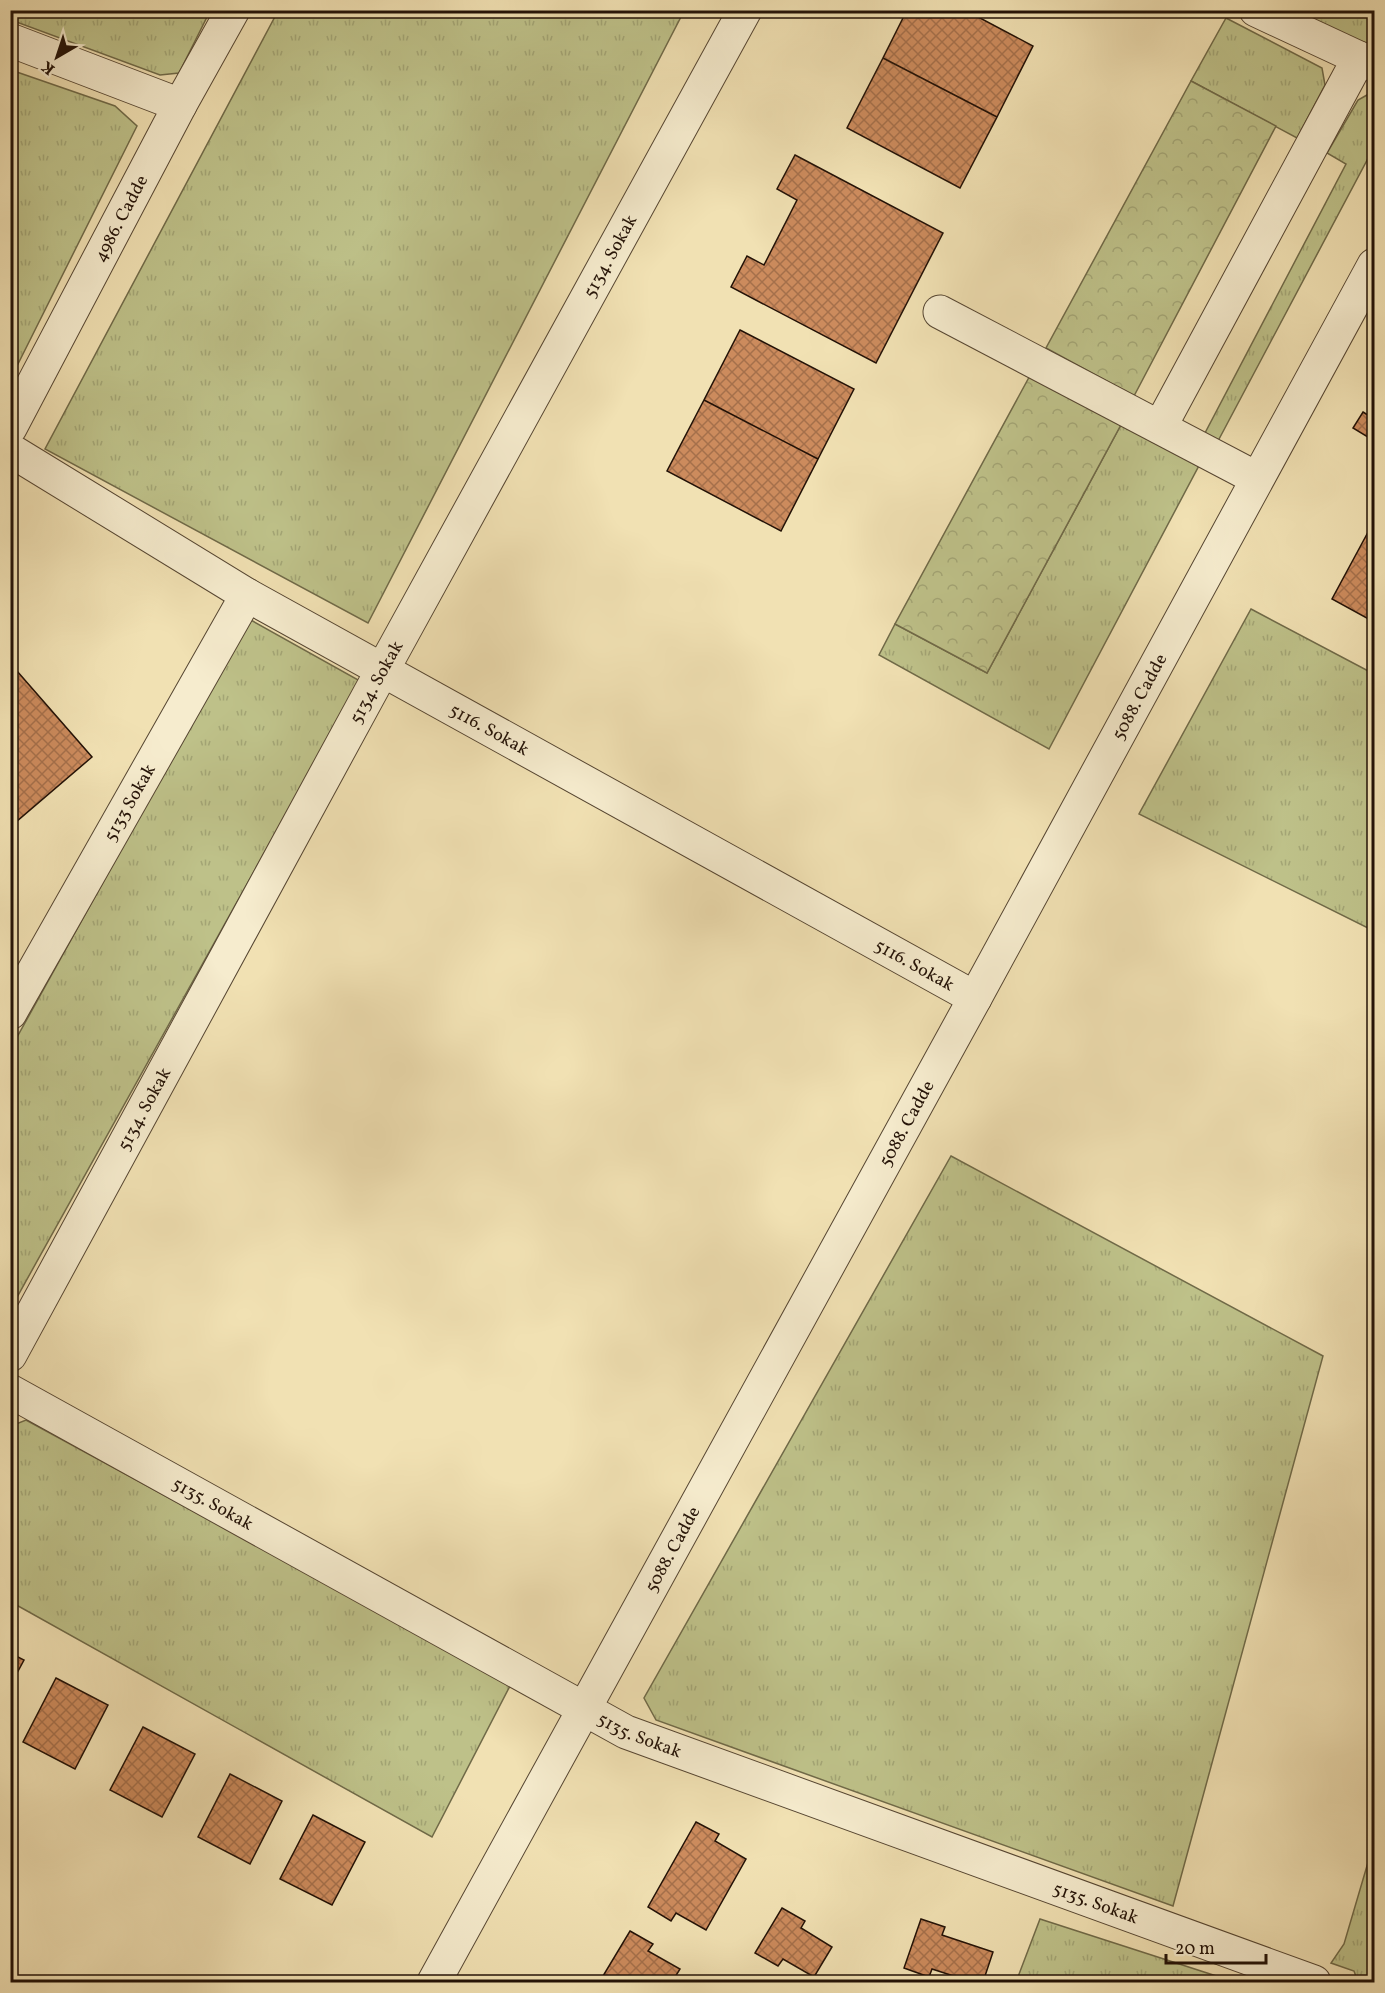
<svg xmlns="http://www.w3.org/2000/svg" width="1385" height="1993" viewBox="0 0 1385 1993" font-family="Vollkorn,serif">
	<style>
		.grass { fill: url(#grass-tufts); stroke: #706a48; stroke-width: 1.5 }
		.forest { fill: url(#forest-crowns); stroke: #706a48; stroke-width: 1.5 }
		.building { fill: url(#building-cross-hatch); stroke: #231207; stroke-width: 1.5 }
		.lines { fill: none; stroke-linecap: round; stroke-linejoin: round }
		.minor-casing { stroke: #564632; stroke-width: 35 }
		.minor { stroke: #f6ecce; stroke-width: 33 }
		.labels { text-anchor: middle; stroke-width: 4.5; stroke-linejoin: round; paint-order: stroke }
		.street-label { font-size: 18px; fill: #231207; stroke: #f6ecce }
	</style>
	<defs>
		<pattern id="grass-tufts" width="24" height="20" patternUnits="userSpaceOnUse" patternTransform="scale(1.5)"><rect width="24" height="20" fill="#bec189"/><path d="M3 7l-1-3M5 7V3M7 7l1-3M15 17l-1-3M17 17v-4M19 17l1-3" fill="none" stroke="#a3a575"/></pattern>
		<pattern id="forest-crowns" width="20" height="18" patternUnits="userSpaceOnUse" patternTransform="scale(1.5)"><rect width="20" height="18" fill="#bec189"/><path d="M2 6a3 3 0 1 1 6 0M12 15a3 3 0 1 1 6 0" fill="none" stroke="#a3a575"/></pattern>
		<pattern id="building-cross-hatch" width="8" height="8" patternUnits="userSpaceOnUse" patternTransform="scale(1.5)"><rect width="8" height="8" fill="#cc8b5d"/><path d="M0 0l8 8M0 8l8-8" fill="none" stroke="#a5704b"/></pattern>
	</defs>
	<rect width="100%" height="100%" fill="#f1e1b3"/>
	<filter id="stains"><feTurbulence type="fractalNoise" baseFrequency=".00333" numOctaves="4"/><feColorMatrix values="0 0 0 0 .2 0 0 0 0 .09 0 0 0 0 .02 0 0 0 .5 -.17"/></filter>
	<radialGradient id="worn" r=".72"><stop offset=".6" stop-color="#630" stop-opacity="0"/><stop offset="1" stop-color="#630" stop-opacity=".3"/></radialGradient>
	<!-- grass -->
	<path class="grass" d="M 155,10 L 168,15 L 187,11 L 210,11 L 179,73 L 160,75 L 11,20 L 10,11 Z
		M 278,11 L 684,11 L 368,623 L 45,449 Z
		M 1286,11 L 1374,11 L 1374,52 Z
		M 1226,18 L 1322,68 L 1325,85 L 1297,138 L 1191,81 Z
		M 11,70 L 115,106 L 137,126 L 11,378 Z
		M 1367,95 L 1374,100 L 1374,147 L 1218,441 L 1205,433 L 1346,164 L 1327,153 L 1358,100 Z
		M 1123,421 L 1203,458 L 1049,749 L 879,655 L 895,624 L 987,673 Z
		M 1251,609 L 1374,674 L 1374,931 L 1139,814 Z
		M 249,619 L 360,681 L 11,1308 L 11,1048 Z
		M 951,1156 L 1323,1356 L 1173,1906 L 656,1720 L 644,1698 Z
		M 26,1420 L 511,1684 L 432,1837 L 11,1602 L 11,1426 Z
		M 1374,1842 L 1374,1982 L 1358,1982 L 1354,1971 L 1331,1963 L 1344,1944 Z
		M 1040,1919 L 1235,1982 L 1016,1982 Z"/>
	<!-- forest -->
	<path class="forest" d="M 1191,81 L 1276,126 L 1134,396 L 1046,348 Z
		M 1033,370 L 1123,421 L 987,673 L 895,624 Z"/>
	<!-- building -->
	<path class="building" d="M 907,10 L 965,10 L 1033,46 L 997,117 L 883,58 Z
		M 883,58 L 997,117 L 960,188 L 847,128 Z
		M 795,155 L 943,233 L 876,363 L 731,287 L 747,256 L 764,265 L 797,200 L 777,189 Z
		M 740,330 L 854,389 L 818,459 L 704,400 Z
		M 704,400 L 818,459 L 781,531 L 667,471 Z
		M 1363,412 L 1374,419 L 1374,432 L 1371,439 L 1353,428 Z
		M 1374,521 L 1374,622 L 1332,599 Z
		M 10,663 L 92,757 L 10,827 Z
		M 10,1653 L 24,1660 L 10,1686 Z
		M 56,1678 L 108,1705 L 75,1769 L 23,1742 Z
		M 143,1727 L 195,1754 L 162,1817 L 110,1790 Z
		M 230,1774 L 282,1801 L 250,1864 L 198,1837 Z
		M 313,1815 L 365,1842 L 332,1905 L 280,1879 Z
		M 696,1822 L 719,1834 L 715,1841 L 746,1859 L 706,1930 L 676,1913 L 671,1921 L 648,1907 Z
		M 782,1908 L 805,1921 L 801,1928 L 832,1947 L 814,1977 L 783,1959 L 778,1966 L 755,1953 Z
		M 921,1919 L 945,1927 L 942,1935 L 993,1952 L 983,1982 L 972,1982 L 932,1969 L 929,1977 L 904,1968 Z
		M 630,1931 L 653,1944 L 648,1951 L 680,1969 L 672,1982 L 615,1982 L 603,1976 Z"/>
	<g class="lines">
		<!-- minor casing -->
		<g class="minor-casing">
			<g id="minor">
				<path d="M 1256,10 L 1374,65"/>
				<path d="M 10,40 L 180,105"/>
				<path d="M 940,312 L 1256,478"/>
				<path d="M 1160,427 L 1359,58"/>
				<path id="s1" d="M 10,428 L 180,105 L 233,10"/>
				<path id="s2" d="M 10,450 L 247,595 L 975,998"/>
				<path id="s3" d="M 10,1013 L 247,595"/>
				<path id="s4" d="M 10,1355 L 383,669 L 745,10"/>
				<path id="s5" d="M 10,1391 L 626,1732 L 1314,1982"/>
				<path id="s6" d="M 434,1982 L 975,998 L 1374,265"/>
			</g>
		</g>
		<!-- minor -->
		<use href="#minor" class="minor"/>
	</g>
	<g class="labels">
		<!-- street labels -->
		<g class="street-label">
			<text dy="6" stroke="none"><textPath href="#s1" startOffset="237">4986. Cadde</textPath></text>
			<text dy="6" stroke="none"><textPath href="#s4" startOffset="1252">5134. Sokak</textPath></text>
			<text dy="6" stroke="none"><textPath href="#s4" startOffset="766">5134. Sokak</textPath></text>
			<text dy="6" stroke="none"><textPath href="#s6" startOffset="1466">5088. Cadde</textPath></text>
			<text dy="6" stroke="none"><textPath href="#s2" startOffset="555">5116. Sokak</textPath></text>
			<text dy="6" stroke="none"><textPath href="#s3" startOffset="242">5133 Sokak</textPath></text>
			<text dy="6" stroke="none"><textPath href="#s2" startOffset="1041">5116. Sokak</textPath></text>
			<text dy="6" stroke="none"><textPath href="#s4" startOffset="280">5134. Sokak</textPath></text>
			<text dy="6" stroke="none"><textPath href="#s6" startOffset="980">5088. Cadde</textPath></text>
			<text dy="6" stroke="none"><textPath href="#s5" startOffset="232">5135. Sokak</textPath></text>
			<text dy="6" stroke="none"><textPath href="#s6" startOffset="494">5088. Cadde</textPath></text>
			<text dy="6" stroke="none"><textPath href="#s5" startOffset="718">5135. Sokak</textPath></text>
			<text dy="6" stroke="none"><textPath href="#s5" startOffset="1204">5135. Sokak</textPath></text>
		</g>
	</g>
	<!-- margin -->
	<rect width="1385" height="1993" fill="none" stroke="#f1e1b3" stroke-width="36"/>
	<rect x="12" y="12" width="1361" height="1969" fill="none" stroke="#231207" stroke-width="3"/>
	<rect x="18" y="18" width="1349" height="1957" fill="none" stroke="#231207" stroke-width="1.5"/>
	<!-- north arrow -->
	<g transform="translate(57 57) rotate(219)" stroke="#f6ecce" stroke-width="4.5" paint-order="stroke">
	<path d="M0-4.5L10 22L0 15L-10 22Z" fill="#231207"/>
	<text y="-9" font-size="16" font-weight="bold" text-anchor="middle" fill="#231207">K</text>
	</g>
	<!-- scale -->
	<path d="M1166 1954v9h100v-9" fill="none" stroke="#231207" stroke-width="3"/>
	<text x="1175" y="1954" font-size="18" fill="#231207" stroke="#f6ecce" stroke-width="4.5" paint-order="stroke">20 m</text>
	<rect width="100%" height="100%" filter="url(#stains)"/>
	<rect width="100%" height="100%" fill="url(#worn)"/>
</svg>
